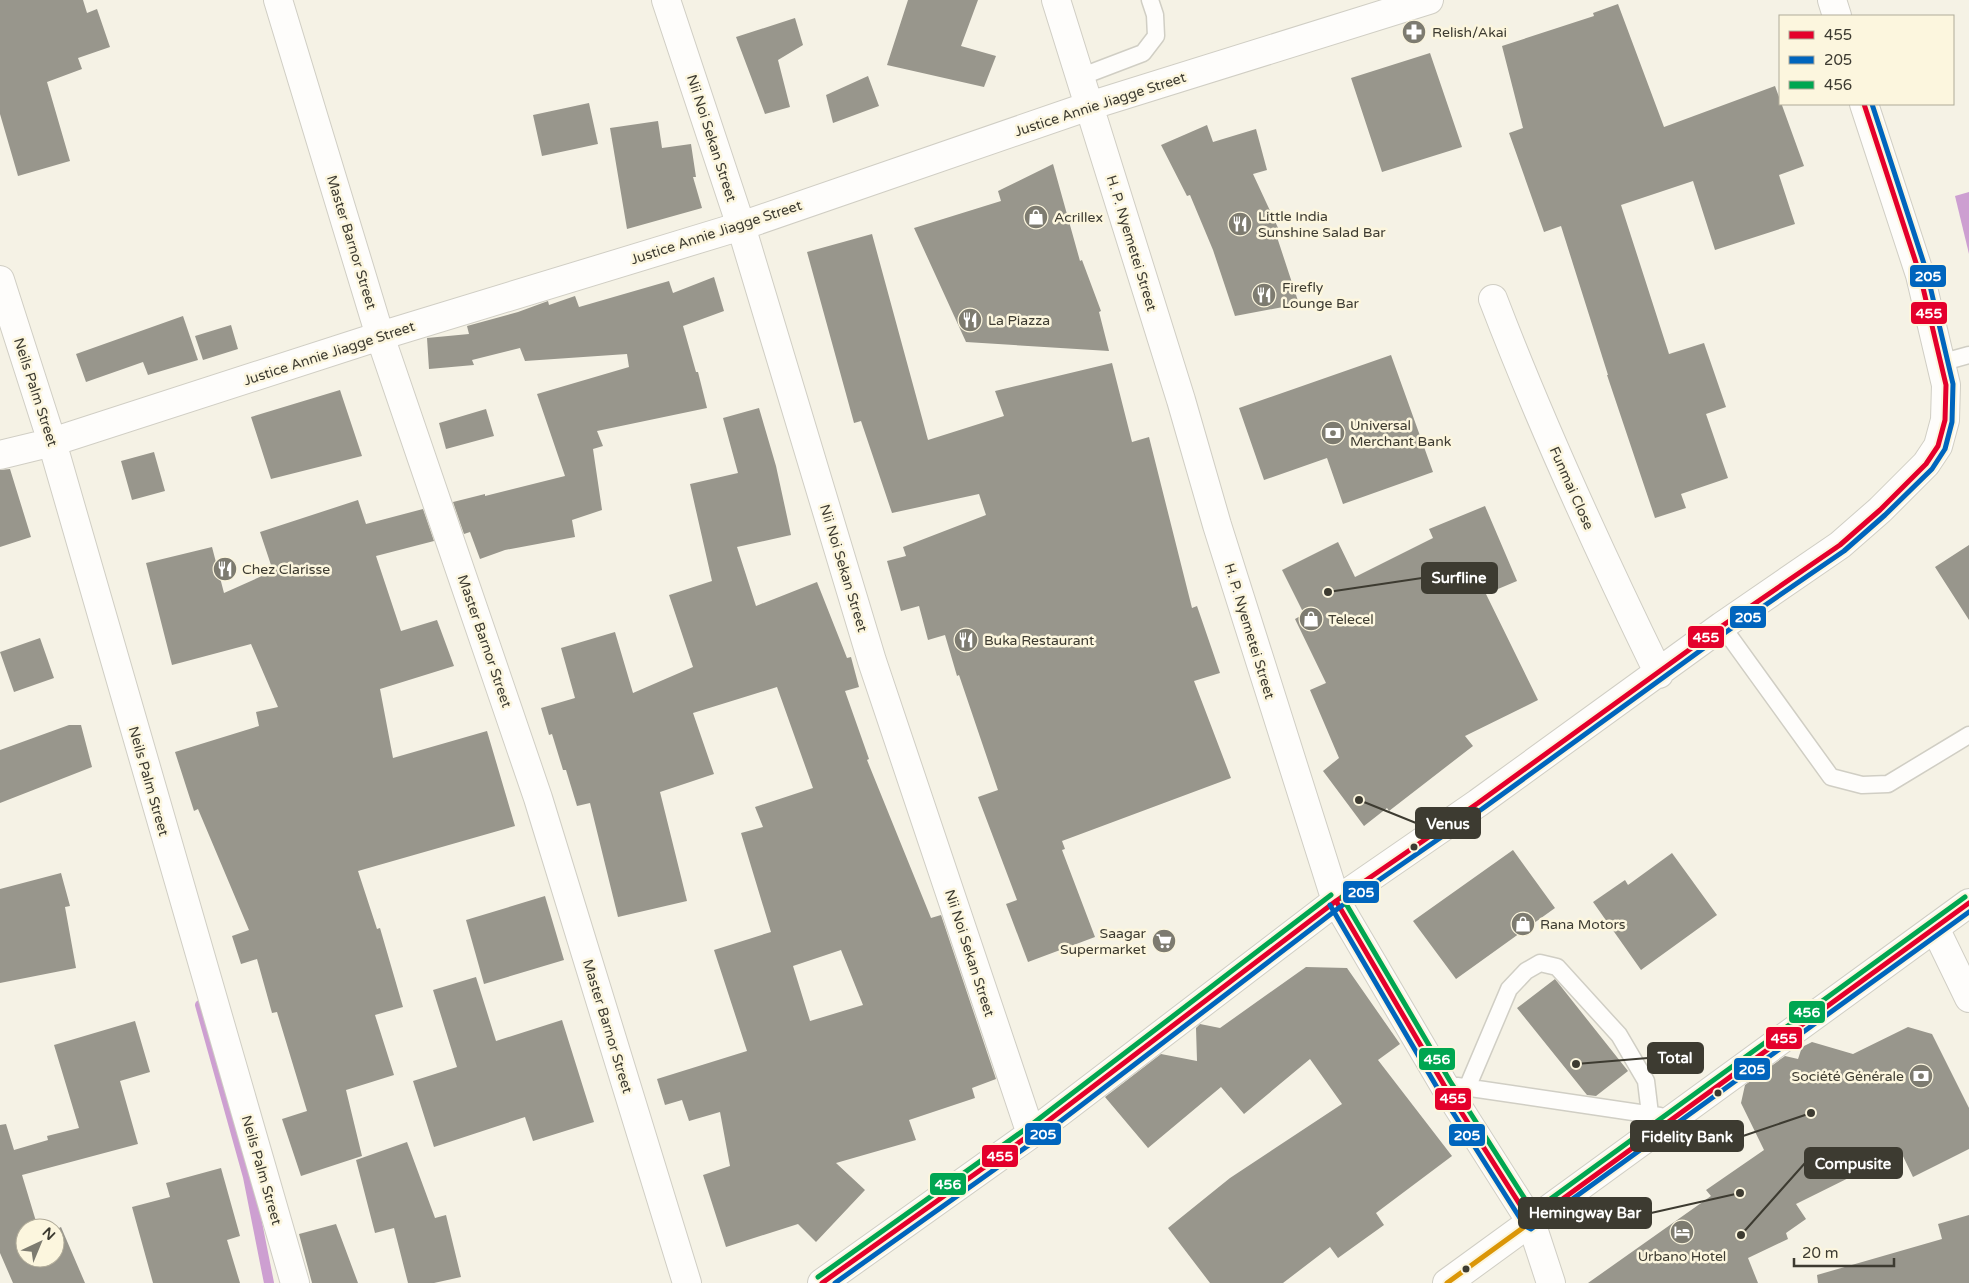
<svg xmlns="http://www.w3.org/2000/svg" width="1969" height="1283" viewBox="0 0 1969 1283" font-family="'Varela Round',sans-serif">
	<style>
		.water { fill: #cd9fd1 }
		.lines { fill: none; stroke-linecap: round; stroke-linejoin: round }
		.stream { stroke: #cd9fd1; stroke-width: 10 }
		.building { fill: #98968c; fill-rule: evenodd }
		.service-casing { stroke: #d0cec4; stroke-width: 19 }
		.minor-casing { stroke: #d0cec4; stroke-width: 30 }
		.secondary-casing { stroke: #d0cec4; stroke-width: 30 }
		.service { stroke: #fefdfb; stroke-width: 16 }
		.minor { stroke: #fefdfb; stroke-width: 28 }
		.secondary { stroke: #fefdfb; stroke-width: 28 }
		.bus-1-casing { stroke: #fcf6de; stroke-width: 9 }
		.bus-2-casing { stroke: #fcf6de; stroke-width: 9 }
		.bus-3-casing { stroke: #fcf6de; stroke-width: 9 }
		.bus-4-casing { stroke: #fcf6de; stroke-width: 9 }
		.bus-1 { stroke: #e4002b; stroke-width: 5 }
		.bus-2 { stroke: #0065bd; stroke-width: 5 }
		.bus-3 { stroke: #00a651; stroke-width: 5 }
		.bus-4 { stroke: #db9607; stroke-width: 5 }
		.bus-dot { fill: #3d3b31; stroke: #fcf6de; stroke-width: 2 }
		.labels { text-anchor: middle; stroke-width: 5; stroke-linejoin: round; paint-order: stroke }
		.poi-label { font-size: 14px; fill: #3d3b31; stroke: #fcf6de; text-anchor: start }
		.street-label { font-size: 14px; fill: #3d3b31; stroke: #fcf6de }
		.leader { fill: none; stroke: #3d3b31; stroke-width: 2 }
		.callout-dot { fill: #3d3b31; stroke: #fcf6de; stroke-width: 2 }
		.callout { fill: #3d3b31; stroke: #3d3b31; stroke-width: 2 }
		.callout-label { font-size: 15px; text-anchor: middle; font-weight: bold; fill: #fff }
		.line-badge { stroke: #fcf6de; stroke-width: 2 }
		.badge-label { font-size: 14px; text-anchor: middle; font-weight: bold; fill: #fff }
	</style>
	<rect width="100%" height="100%" fill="#f5f2e5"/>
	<!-- water -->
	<path class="water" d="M 1969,192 L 1969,254 L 1955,196 Z"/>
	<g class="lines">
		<!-- stream -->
		<path class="stream" d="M 200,1005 L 248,1177 L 269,1283"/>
	</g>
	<!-- building -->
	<path class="building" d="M 0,0 L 83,0 L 87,13 L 97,9 L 110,47 L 78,58 L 82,69 L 47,82 L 70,161 L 18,176 L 0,114 Z
		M 908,0 L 978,0 L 961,46 L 996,56 L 984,87 L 887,65 Z
		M 1618,4 L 1664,127 L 1775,86 L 1804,166 L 1779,175 L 1795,224 L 1715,250 L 1693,181 L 1621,205 L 1669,354 L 1704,343 L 1726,407 L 1706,414 L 1728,478 L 1681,494 L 1686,508 L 1655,518 L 1607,375 L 1608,375 L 1561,226 L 1544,232 L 1509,133 L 1523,128 L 1502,46 L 1594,16 L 1593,13 Z
		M 795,18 L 803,45 L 778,60 L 790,107 L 765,114 L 736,37 Z
		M 1430,53 L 1462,147 L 1382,172 L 1351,78 Z
		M 868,76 L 879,106 L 833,123 L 826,95 Z
		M 589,103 L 598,144 L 542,156 L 533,115 Z
		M 658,121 L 662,148 L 691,144 L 696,177 L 693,177 L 702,208 L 627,229 L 610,128 Z
		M 1207,125 L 1213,142 L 1256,129 L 1267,170 L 1253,174 L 1279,230 L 1275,231 L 1299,304 L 1235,316 L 1213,250 L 1190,195 L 1187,196 L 1161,145 Z
		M 1053,164 L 1080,261 L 1082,260 L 1101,311 L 1099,312 L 1109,351 L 966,342 L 914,228 L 1001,201 L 998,191 Z
		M 872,234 L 928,440 L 1004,416 L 995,391 L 1112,363 L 1132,442 L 1149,437 L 1192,608 L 1197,606 L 1220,673 L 1194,681 L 1231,778 L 1062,841 L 1065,849 L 1062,850 L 1095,937 L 1028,962 L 1006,904 L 1017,900 L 978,797 L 998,790 L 959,675 L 957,676 L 945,635 L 928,640 L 919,606 L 901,611 L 887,561 L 906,556 L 903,547 L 986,515 L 979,494 L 892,513 L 861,421 L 854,423 L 807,252 Z
		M 714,277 L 724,311 L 683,326 L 696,372 L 698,372 L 707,408 L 597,431 L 603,446 L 593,449 L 602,510 L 572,520 L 575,537 L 505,550 L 480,559 L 470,532 L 464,534 L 453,502 L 485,494 L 485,496 L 565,476 L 537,394 L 629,367 L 627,354 L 525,361 L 520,348 L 472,360 L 474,365 L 429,369 L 427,338 L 469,334 L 467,326 L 518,312 L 548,301 L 549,305 L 575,296 L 579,307 L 669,281 L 673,293 Z
		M 183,316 L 198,360 L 148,375 L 143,362 L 86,382 L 76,354 Z
		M 231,325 L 238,349 L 203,360 L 195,336 Z
		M 1391,355 L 1433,472 L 1343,504 L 1327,458 L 1264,480 L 1239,408 Z
		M 340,390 L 362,456 L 271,479 L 251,417 Z
		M 759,408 L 776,466 L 791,535 L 737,547 L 756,606 L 817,582 L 847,658 L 851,657 L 859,687 L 845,691 L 869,759 L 867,760 L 931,918 L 941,915 L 996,1079 L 972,1088 L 975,1098 L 909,1120 L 916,1140 L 836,1163 L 865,1190 L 816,1242 L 798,1224 L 726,1247 L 703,1175 L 730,1166 L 720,1112 L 689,1121 L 682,1100 L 665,1105 L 657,1079 L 747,1051 L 714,950 L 771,932 L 741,833 L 763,827 L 755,807 L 813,788 L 777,687 L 693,713 L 714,774 L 660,792 L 687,901 L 618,917 L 590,803 L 577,806 L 566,770 L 563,770 L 552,734 L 549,735 L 541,708 L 575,698 L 561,648 L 615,632 L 633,693 L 693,667 L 669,595 L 712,581 L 690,484 L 738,473 L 723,418 ZM 841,950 L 863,1005 L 810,1021 L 793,966 Z
		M 486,409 L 494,436 L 446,449 L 439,423 Z
		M 154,452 L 165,491 L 132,500 L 121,461 Z
		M 10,469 L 31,537 L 0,547 L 0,470 Z
		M 358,500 L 366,524 L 423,509 L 434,541 L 376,556 L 401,631 L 437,620 L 454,666 L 380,689 L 393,758 L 487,731 L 515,826 L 358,871 L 377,929 L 380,928 L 403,1007 L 375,1015 L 394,1075 L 346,1090 L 362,1156 L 301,1176 L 282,1119 L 307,1111 L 277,1012 L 272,1013 L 257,959 L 241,964 L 232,936 L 249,930 L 198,809 L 194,811 L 175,752 L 259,726 L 256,712 L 278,707 L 251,644 L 172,665 L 146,563 L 212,547 L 224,593 L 273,571 L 260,532 Z
		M 1485,506 L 1517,581 L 1486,594 L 1538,700 L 1465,736 L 1473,746 L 1389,811 L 1387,808 L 1364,826 L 1323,771 L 1339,758 L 1310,690 L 1326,683 L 1295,619 L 1304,614 L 1282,570 L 1338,542 L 1355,577 L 1433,538 L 1429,529 Z
		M 1969,545 L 1969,620 L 1935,567 Z
		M 40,638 L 54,678 L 14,692 L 0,652 Z
		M 69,725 L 81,725 L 92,767 L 0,803 L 0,750 Z
		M 1513,850 L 1555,908 L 1456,979 L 1413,921 Z
		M 1672,853 L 1717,915 L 1641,970 L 1593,902 L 1625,880 L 1628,885 Z
		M 61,873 L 70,906 L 65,907 L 76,968 L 0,983 L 0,889 Z
		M 545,896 L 564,960 L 484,984 L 466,920 Z
		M 1306,967 L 1347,968 L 1400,1044 L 1378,1060 L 1452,1156 L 1376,1213 L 1384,1225 L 1338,1258 L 1330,1247 L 1283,1283 L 1210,1283 L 1168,1228 L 1230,1178 L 1342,1104 L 1310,1059 L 1244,1114 L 1221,1087 L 1148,1148 L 1105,1097 L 1161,1054 L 1197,1061 L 1196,1028 L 1200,1024 L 1220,1028 Z
		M 476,977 L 496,1041 L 562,1020 L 594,1122 L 533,1141 L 525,1117 L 434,1147 L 413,1081 L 457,1067 L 433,990 Z
		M 1555,979 L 1628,1071 L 1596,1096 L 1587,1095 L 1517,1008 Z
		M 135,1021 L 150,1072 L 120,1081 L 138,1144 L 22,1175 L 38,1228 L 25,1228 L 25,1258 L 55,1258 L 55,1230 L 61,1227 L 85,1283 L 13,1283 L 0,1253 L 0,1125 L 6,1124 L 14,1150 L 48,1140 L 47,1136 L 79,1128 L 54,1045 Z
		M 1908,1027 L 1932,1034 L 1969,1108 L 1969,1149 L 1913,1177 L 1901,1152 L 1796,1204 L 1806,1219 L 1786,1233 L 1788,1239 L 1748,1258 L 1758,1283 L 1588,1283 L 1711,1196 L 1706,1190 L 1764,1150 L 1741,1103 L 1745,1085 L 1785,1056 L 1798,1059 L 1802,1047 L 1812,1042 L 1853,1054 Z
		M 407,1142 L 435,1218 L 446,1215 L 461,1277 L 434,1283 L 408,1283 L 394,1228 L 375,1233 L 356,1160 Z
		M 221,1168 L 240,1236 L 227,1240 L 240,1283 L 153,1283 L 132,1207 L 170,1197 L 166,1183 Z
		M 1969,1215 L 1969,1283 L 1818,1283 L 1817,1275 L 1942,1239 L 1938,1224 Z
		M 336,1224 L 358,1283 L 312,1283 L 299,1234 Z"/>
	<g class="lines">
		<!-- service casing -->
		<g class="service-casing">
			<path id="service" d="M 1080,77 L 1143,53 L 1156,36 L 1155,15 L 1150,0
				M 1940,363 L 1969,355
				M 1722,626 L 1831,777 L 1862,785 L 1888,784 L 1969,735
				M 1457,1086 L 1660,1116
				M 1467,1088 L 1509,989 L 1526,971 L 1540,963 L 1557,967 L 1619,1035 L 1646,1081 L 1650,1114"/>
		</g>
		<!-- minor casing -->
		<g class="minor-casing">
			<path id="minor" d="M 278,0 L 380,336 L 538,798 L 687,1283
				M 666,0 L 741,226 L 872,661 L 1031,1134
				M 1056,0 L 1181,400 L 1217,525 L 1336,901 L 1444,1085 L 1531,1222 L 1551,1283
				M 1832,0 L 1837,16
				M 0,280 L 52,442 L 295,1283
				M 1493,299 C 1542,427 1599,551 1659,674
				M 0,455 L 49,443 L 380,336 L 741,226 L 1089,106 L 1429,0
				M 1935,928 L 1969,998
				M 822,1283 L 1031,1134 L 1336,901 L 1478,803 L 1722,626 L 1840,545 L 1880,510 L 1926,464 L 1938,446 L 1945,420 L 1946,385 L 1920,275 L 1864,104"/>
		</g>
		<!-- secondary casing -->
		<g class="secondary-casing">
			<path id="secondary" d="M 1447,1283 L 1969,903"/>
		</g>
		<!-- service -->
		<use href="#service" class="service"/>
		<!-- minor -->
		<use href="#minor" class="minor"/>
		<!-- secondary -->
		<use href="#secondary" class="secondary"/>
		<!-- bus-1 casing -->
		<g class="bus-1-casing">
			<path id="bus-1" d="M 1336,901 L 1444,1085 L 1531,1222 L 1969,903
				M 822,1283 L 1031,1134 L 1336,901 L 1478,803 L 1722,626 L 1840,545 L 1880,510 L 1926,464 L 1938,446 L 1945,420 L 1946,385 L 1920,275 L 1864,104"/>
		</g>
		<!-- bus-2 casing -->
		<g class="bus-2-casing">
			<path id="bus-2" d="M 1330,905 L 1438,1089 L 1525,1226 L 1531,1229 L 1969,912
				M 835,1283 L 1036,1140 L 1340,907 L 1482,809 L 1726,632 L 1844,551 L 1885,515 L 1932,469 L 1945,449 L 1952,422 L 1953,384 L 1927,273 L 1872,104"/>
		</g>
		<!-- bus-3 casing -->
		<g class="bus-3-casing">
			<path id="bus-3" d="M 1342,897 L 1450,1081 L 1537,1218
				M 1527,1216 L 1965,897
				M 818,1277 L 1027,1128 L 1331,895"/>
		</g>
		<!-- bus-4 casing -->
		<g class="bus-4-casing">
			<path id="bus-4" d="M 1447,1283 L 1531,1222"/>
		</g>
		<!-- bus-1 -->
		<use href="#bus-1" class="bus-1"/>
		<!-- bus-2 -->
		<use href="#bus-2" class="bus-2"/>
		<!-- bus-3 -->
		<use href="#bus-3" class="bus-3"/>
		<!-- bus-4 -->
		<use href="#bus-4" class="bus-4"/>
	</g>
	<!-- icons -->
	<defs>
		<g id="pharmacy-disc" transform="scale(1.25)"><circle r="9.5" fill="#7d7b70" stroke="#fcf6de"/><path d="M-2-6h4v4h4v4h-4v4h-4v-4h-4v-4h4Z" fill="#fff"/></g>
		<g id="shop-disc" transform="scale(1.25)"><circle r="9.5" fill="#7d7b70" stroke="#fcf6de"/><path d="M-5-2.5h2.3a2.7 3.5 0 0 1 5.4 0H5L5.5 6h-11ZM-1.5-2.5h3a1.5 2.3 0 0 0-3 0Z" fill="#fff"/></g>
		<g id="restaurant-disc" transform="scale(1.25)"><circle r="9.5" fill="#7d7b70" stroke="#fcf6de"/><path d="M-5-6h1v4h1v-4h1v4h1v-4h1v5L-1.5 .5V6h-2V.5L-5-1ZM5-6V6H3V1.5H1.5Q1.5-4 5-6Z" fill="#fff"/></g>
		<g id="bank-disc" transform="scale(1.25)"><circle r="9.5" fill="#7d7b70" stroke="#fcf6de"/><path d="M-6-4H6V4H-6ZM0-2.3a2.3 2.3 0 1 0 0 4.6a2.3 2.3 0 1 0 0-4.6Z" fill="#fff"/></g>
		<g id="supermarket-disc" transform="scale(1.25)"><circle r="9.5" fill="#7d7b70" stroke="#fcf6de"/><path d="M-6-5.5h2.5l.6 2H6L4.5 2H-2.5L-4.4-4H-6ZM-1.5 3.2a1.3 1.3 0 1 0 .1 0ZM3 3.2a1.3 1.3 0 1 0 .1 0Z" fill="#fff"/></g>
		<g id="hotel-disc" transform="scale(1.25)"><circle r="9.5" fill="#7d7b70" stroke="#fcf6de"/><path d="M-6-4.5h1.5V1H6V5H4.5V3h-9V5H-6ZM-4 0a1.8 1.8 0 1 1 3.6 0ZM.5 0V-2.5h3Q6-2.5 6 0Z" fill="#fff"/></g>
	</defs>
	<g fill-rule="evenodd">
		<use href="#pharmacy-disc" x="1414" y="32"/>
		<use href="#shop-disc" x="1036" y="217"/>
		<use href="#restaurant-disc" x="1240" y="224"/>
		<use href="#restaurant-disc" x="1264" y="295"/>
		<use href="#restaurant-disc" x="970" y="320"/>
		<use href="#bank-disc" x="1333" y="433"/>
		<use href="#restaurant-disc" x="225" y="569"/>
		<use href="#shop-disc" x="1311" y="619"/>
		<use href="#restaurant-disc" x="966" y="640"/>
		<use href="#shop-disc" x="1523" y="924"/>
		<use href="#supermarket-disc" x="1164" y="941"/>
		<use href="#bank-disc" x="1921" y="1076"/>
		<use href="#hotel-disc" x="1682" y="1232"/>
	</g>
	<!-- markers -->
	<g class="bus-dot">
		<circle cx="1414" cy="847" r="4.5"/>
		<circle cx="1718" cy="1093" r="4.5"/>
		<circle cx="1466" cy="1269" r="4.5"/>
	</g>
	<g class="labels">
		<!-- poi labels -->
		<g class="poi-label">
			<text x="1432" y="37">Relish/Akai</text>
			<text x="1258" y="221">Little India<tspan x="1258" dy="16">Sunshine Salad Bar</tspan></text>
			<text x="1054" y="222">Acrillex</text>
			<text x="1282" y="292">Firefly<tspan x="1282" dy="16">Lounge Bar</tspan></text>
			<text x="988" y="325">La Piazza</text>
			<text x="1350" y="430">Universal<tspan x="1350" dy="16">Merchant Bank</tspan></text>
			<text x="242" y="574">Chez Clarisse</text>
			<text x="1328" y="624">Telecel</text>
			<text x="984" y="645">Buka Restaurant</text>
			<text x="1540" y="929">Rana Motors</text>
			<text x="1146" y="938" text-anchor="end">Saagar<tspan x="1146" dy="16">Supermarket</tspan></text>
			<text x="1904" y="1081" text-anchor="end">Société Générale</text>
			<text x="1682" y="1261" text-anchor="middle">Urbano Hotel</text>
		</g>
		<!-- street labels -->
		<g class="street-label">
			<text transform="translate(1100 104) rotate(-18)" y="5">Justice Annie Jiagge Street</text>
			<text transform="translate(712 138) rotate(72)" y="5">Nii Noi Sekan Street</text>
			<text transform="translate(716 232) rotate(-18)" y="5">Justice Annie Jiagge Street</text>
			<text transform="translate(352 242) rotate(73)" y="5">Master Barnor Street</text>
			<text transform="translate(1132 243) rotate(73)" y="5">H. P. Nyemetei Street</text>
			<text transform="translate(329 353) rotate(-18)" y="5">Justice Annie Jiagge Street</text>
			<text transform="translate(36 392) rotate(72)" y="5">Neils Palm Street</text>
			<text transform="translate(1572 488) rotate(66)" y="5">Funmai Close</text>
			<text transform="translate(844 568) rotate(73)" y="5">Nii Noi Sekan Street</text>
			<text transform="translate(1250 631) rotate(73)" y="5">H. P. Nyemetei Street</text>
			<text transform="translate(485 641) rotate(71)" y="5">Master Barnor Street</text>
			<text transform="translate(149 781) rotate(74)" y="5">Neils Palm Street</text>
			<text transform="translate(970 953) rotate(72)" y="5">Nii Noi Sekan Street</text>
			<text transform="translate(608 1026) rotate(73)" y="5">Master Barnor Street</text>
			<text transform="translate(262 1170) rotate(74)" y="5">Neils Palm Street</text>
		</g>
	</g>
	<!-- callouts -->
	<path class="leader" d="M1328 592L1422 578M1359 800L1416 823M1576 1064L1648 1058M1811 1113L1743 1136M1741 1235L1805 1163M1740 1193L1651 1213"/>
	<g class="callout-dot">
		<circle cx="1328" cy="592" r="5"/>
		<circle cx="1359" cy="800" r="5"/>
		<circle cx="1576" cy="1064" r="5"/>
		<circle cx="1811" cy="1113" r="5"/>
		<circle cx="1741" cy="1235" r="5"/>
		<circle cx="1740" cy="1193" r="5"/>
	</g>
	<g class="callout">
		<rect x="1422" y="563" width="75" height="30" rx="5"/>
		<rect x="1416" y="808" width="64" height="30" rx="5"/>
		<rect x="1648" y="1043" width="55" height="30" rx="5"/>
		<rect x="1631" y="1121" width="112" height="30" rx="5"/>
		<rect x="1805" y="1148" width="97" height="30" rx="5"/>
		<rect x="1519" y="1198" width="132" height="30" rx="5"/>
	</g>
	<g class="callout-label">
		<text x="1459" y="583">Surfline</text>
		<text x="1448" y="829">Venus</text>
		<text x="1675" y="1063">Total</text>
		<text x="1687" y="1142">Fidelity Bank</text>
		<text x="1853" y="1169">Compusite</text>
		<text x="1585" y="1218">Hemingway Bar</text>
	</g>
	<g class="line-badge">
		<rect x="1909" y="264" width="38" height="24" rx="5" fill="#0065bd"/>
		<rect x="1910" y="301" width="38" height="24" rx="5" fill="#e4002b"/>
		<rect x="1729" y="605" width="38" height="24" rx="5" fill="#0065bd"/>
		<rect x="1687" y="625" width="38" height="24" rx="5" fill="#e4002b"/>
		<rect x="1342" y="880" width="38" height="24" rx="5" fill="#0065bd"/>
		<rect x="1788" y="1000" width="38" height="24" rx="5" fill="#00a651"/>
		<rect x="1765" y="1026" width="38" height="24" rx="5" fill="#e4002b"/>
		<rect x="1418" y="1047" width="38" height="24" rx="5" fill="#00a651"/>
		<rect x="1733" y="1057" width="38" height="24" rx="5" fill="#0065bd"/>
		<rect x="1434" y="1087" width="38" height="24" rx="5" fill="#e4002b"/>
		<rect x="1024" y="1122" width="38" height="24" rx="5" fill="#0065bd"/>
		<rect x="1448" y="1123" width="38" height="24" rx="5" fill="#0065bd"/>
		<rect x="981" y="1144" width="38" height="24" rx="5" fill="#e4002b"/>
		<rect x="929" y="1172" width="38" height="24" rx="5" fill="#00a651"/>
	</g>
	<g class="badge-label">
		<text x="1928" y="281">205</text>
		<text x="1929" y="318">455</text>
		<text x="1748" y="622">205</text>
		<text x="1706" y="642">455</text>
		<text x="1361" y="897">205</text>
		<text x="1807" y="1017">456</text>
		<text x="1784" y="1043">455</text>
		<text x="1437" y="1064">456</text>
		<text x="1752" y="1074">205</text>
		<text x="1453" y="1103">455</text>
		<text x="1043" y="1139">205</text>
		<text x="1467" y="1140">205</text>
		<text x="1000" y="1161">455</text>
		<text x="948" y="1189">456</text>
	</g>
	<!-- legend -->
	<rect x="1779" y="15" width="175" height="90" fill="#fcf6de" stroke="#b0ab99"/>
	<rect x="1789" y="31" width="25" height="8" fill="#e4002b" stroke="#b0ab99"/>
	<text x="1824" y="40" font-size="15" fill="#3d3b31">455</text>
	<rect x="1789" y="56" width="25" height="8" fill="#0065bd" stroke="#b0ab99"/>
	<text x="1824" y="65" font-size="15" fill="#3d3b31">205</text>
	<rect x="1789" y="81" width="25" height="8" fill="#00a651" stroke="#b0ab99"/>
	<text x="1824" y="90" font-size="15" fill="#3d3b31">456</text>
	<!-- north arrow -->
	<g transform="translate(40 1243) rotate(44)"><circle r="24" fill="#fcf6de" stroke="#b0ab99"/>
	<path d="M0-4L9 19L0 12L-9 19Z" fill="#7d7b70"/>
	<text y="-8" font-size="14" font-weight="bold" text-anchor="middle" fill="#3d3b31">N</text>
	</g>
	<!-- scale -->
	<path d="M1794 1258v8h100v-8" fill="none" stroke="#3d3b31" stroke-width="2.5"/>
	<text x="1802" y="1258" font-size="15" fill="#3d3b31" stroke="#fcf6de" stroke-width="4" paint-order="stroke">20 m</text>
</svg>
